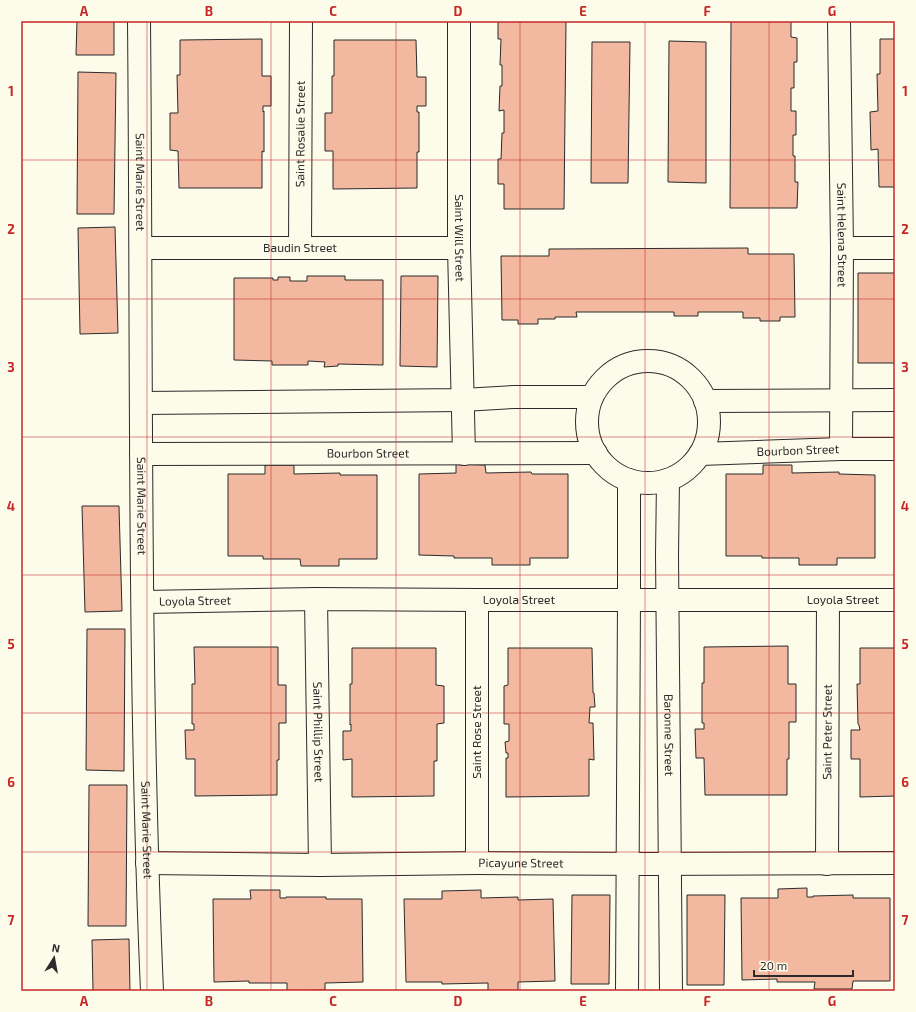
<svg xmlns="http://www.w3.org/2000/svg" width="916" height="1012" viewBox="0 0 916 1012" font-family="'Exo 2',sans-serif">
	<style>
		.building { fill: #f2b8a0; stroke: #2b2b2b }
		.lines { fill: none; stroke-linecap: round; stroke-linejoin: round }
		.street-casing { stroke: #2b2b2b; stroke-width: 24 }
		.street { stroke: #fdfbea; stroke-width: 22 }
		.grid { fill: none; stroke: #c62828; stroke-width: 1; stroke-opacity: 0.55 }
		.labels { text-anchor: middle; stroke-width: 3; stroke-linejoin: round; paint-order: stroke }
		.street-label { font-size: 12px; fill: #2b2b2b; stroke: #fdfbea }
		.neatline { fill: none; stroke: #c62828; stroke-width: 1.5 }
		.grid-label { font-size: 13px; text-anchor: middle; font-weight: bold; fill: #c62828 }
	</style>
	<rect width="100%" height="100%" fill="#fdfbea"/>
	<!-- building -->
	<path class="building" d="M 77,21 L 114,21 L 114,55 L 76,55 Z
		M 498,21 L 566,21 L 564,209 L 504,209 L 504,184 L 498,184 L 498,159 L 501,159 L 502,133 L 504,133 L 504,110 L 499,111 L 500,86 L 502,86 L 502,65 L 500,65 L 501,39 L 498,39 Z
		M 731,21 L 791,21 L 791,37 L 797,38 L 797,62 L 794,62 L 794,88 L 791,88 L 791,111 L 796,111 L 796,135 L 793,135 L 793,156 L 795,156 L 795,182 L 798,182 L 797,208 L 730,208 Z
		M 262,39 L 262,76 L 271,76 L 271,106 L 263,106 L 263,112 L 264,111 L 264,152 L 262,151 L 262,188 L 179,188 L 178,151 L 170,150 L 170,113 L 178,113 L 177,75 L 180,75 L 180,40 Z
		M 880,39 L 895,39 L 895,187 L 879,187 L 878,149 L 871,150 L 870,112 L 878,111 L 877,74 L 880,74 Z
		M 334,40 L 416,40 L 417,77 L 426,77 L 426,106 L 417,106 L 417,112 L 419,112 L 419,152 L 417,152 L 417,188 L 333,189 L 333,151 L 325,151 L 325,113 L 332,113 L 332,76 L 334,76 Z
		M 669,41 L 706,42 L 706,183 L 668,182 Z
		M 592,42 L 630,42 L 628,183 L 591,183 Z
		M 78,72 L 116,73 L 114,214 L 77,214 Z
		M 115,227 L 118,333 L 80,334 L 78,228 Z
		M 748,248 L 748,254 L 794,254 L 795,317 L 780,317 L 780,321 L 760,321 L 760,318 L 743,318 L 743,312 L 698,312 L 698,316 L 674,316 L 674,312 L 576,312 L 577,317 L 555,317 L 555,319 L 538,319 L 538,324 L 518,324 L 518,320 L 502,320 L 501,256 L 549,256 L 549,249 Z
		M 858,273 L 895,273 L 895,363 L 858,363 Z
		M 307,276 L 345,276 L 345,280 L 383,280 L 383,365 L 338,364 L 338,366 L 324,367 L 325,362 L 308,361 L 308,365 L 272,365 L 272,361 L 234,360 L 234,278 L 273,278 L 273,280 L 278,280 L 278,277 L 290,277 L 290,281 L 307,281 Z
		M 401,276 L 438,276 L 437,367 L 400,366 Z
		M 456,464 L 485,465 L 486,473 L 531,472 L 532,474 L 568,474 L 568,558 L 530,558 L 530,565 L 492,565 L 492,558 L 454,558 L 454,556 L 419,555 L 419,474 L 456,473 Z
		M 265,465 L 294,465 L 294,474 L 340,473 L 340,475 L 377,475 L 377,559 L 339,559 L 339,566 L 301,566 L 300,559 L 263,559 L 263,556 L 228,556 L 228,474 L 265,474 Z
		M 763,465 L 792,465 L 792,473 L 839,472 L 839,474 L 875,475 L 875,558 L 837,558 L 837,565 L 799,565 L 799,558 L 762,558 L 762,556 L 726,556 L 726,474 L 763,474 Z
		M 82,506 L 119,506 L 122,611 L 85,612 Z
		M 87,629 L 125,629 L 124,771 L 86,770 Z
		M 788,646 L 788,684 L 796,684 L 796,722 L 789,722 L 789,759 L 787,759 L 787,795 L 705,795 L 704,758 L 696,758 L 695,729 L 704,729 L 704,723 L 702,723 L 702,683 L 704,683 L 704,647 Z
		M 194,647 L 278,647 L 278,685 L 286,685 L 286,723 L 279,723 L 279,760 L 277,760 L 277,795 L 195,796 L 195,759 L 186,759 L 185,730 L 194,730 L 194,724 L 192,724 L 192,684 L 195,684 Z
		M 352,648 L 436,648 L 436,685 L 444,686 L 444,723 L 437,724 L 437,761 L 434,761 L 434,796 L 352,797 L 352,759 L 343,760 L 343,731 L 351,731 L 351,724 L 350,725 L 350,684 L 352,684 Z
		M 508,648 L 592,648 L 593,693 L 594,693 L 595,707 L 590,707 L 589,723 L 593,723 L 594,760 L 589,759 L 589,796 L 506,797 L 506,758 L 508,758 L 508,753 L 506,753 L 505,742 L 509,741 L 509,724 L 504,724 L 504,686 L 508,685 Z
		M 860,648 L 895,648 L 895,796 L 860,797 L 860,759 L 851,759 L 851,730 L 860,730 L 859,725 L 858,724 L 857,684 L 860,684 Z
		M 89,785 L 127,785 L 126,926 L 88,926 Z
		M 807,888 L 807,897 L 813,897 L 813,896 L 853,895 L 853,898 L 890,898 L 890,981 L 853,981 L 852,989 L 814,989 L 815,982 L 777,982 L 777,979 L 742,980 L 741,898 L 778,898 L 778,889 Z
		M 250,890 L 280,890 L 280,898 L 286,898 L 286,897 L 326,897 L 326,899 L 362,899 L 363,982 L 325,983 L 325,990 L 287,991 L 287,983 L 249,983 L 249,981 L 214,982 L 213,899 L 251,899 Z
		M 481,890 L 481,898 L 518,897 L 518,900 L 553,899 L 555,981 L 518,982 L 518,991 L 488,991 L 488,983 L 442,984 L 442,982 L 406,982 L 404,899 L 442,899 L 442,891 Z
		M 572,895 L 610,895 L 609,984 L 571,984 Z
		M 687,895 L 725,895 L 724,985 L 687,985 Z
		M 129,939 L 130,991 L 93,991 L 92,940 Z"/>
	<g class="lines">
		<!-- street casing -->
		<g class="street-casing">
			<g id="street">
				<path id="s1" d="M 139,21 C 142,344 138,668 152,991"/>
				<path id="s2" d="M 459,21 L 459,248 L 464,454"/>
				<path id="s3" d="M 839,21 L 842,248 L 841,449"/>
				<path id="s4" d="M 141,248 L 459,248"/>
				<path id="s5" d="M 300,248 L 301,21"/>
				<path d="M 842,248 L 895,248"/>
				<circle cx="648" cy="422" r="61"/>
				<path d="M 705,401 L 895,400"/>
				<path d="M 141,403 L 463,400 L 514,397 L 592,397"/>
				<path id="s6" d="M 141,454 L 596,453"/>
				<path id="s7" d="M 700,454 L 841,449 L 895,449"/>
				<path id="s8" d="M 668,480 L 667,556 L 671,991"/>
				<path id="s9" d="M 316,599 L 320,865"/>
				<path id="s10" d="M 143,602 L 316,599 L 477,600 L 895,600"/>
				<path id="s11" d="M 147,863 L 320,865 L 477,863 L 647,864 L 895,863"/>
				<path d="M 477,863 L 477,600"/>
				<path id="s12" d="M 827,864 L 828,600"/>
				<path d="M 627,991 L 629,600 L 629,480"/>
			</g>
		</g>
		<!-- street -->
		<use href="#street" class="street"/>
	</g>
	<!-- grid -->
	<path class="grid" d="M 147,21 L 147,991M 271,21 L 271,991M 396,21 L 396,991M 520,21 L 520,991M 645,21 L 645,991M 769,21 L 769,991M 21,160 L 895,160M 21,299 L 895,299M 21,437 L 895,437M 21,575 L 895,575M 21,713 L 895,713M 21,852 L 895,852"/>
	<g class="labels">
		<!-- street labels -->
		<g class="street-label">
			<text dy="4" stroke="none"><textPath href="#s5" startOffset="114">Saint Rosalie Street</textPath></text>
			<text dy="4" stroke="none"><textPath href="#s1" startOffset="161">Saint Marie Street</textPath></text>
			<text dy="4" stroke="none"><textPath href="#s3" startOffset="214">Saint Helena Street</textPath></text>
			<text dy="4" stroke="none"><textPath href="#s2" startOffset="217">Saint Will Street</textPath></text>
			<text dy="4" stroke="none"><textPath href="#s4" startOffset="159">Baudin Street</textPath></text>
			<text dy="4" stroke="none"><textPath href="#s7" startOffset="98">Bourbon Street</textPath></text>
			<text dy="4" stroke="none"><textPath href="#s6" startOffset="227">Bourbon Street</textPath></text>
			<text dy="4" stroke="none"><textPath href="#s1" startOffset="485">Saint Marie Street</textPath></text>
			<text dy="4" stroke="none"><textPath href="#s10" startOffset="376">Loyola Street</textPath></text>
			<text dy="4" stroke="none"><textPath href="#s10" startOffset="700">Loyola Street</textPath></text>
			<text dy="4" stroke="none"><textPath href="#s10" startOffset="52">Loyola Street</textPath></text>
			<text dy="4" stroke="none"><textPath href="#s9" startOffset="133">Saint Phillip Street</textPath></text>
			<text transform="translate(477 732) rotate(-90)" y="4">Saint Rose Street</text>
			<text dy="4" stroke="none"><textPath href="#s12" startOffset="132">Saint Peter Street</textPath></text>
			<text dy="4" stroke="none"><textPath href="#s8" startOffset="255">Baronne Street</textPath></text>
			<text dy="4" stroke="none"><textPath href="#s1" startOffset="809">Saint Marie Street</textPath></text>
			<text dy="4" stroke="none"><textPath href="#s11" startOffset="374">Picayune Street</textPath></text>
		</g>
	</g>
	<!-- border -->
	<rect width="916" height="1012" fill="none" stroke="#fdfbea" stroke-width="44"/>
	<!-- north arrow -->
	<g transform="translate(54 958) rotate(11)" stroke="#fdfbea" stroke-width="3" paint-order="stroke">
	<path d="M0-3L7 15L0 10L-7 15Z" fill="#2b2b2b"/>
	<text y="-6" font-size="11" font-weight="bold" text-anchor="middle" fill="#2b2b2b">N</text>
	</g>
	<!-- scale -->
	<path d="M754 970v6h99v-6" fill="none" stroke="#2b2b2b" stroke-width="2"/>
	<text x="760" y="970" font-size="12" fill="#2b2b2b" stroke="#fdfbea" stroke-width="3" paint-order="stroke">20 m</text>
	<rect x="22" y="22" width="872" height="968" class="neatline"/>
	<g class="grid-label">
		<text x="84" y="16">A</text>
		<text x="209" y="16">B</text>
		<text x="333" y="16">C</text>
		<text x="458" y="16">D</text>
		<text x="583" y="16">E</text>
		<text x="707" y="16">F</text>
		<text x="832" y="16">G</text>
		<text x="11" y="96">1</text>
		<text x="905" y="96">1</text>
		<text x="11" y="234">2</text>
		<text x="905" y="234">2</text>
		<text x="11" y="372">3</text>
		<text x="905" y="372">3</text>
		<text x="11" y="511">4</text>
		<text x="905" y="511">4</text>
		<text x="11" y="649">5</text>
		<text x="905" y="649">5</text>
		<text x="11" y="787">6</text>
		<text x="905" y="787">6</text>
		<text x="11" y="925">7</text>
		<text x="905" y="925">7</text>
		<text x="84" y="1006">A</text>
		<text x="209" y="1006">B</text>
		<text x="333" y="1006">C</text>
		<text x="458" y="1006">D</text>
		<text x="583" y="1006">E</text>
		<text x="707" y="1006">F</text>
		<text x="832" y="1006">G</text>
	</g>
</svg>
